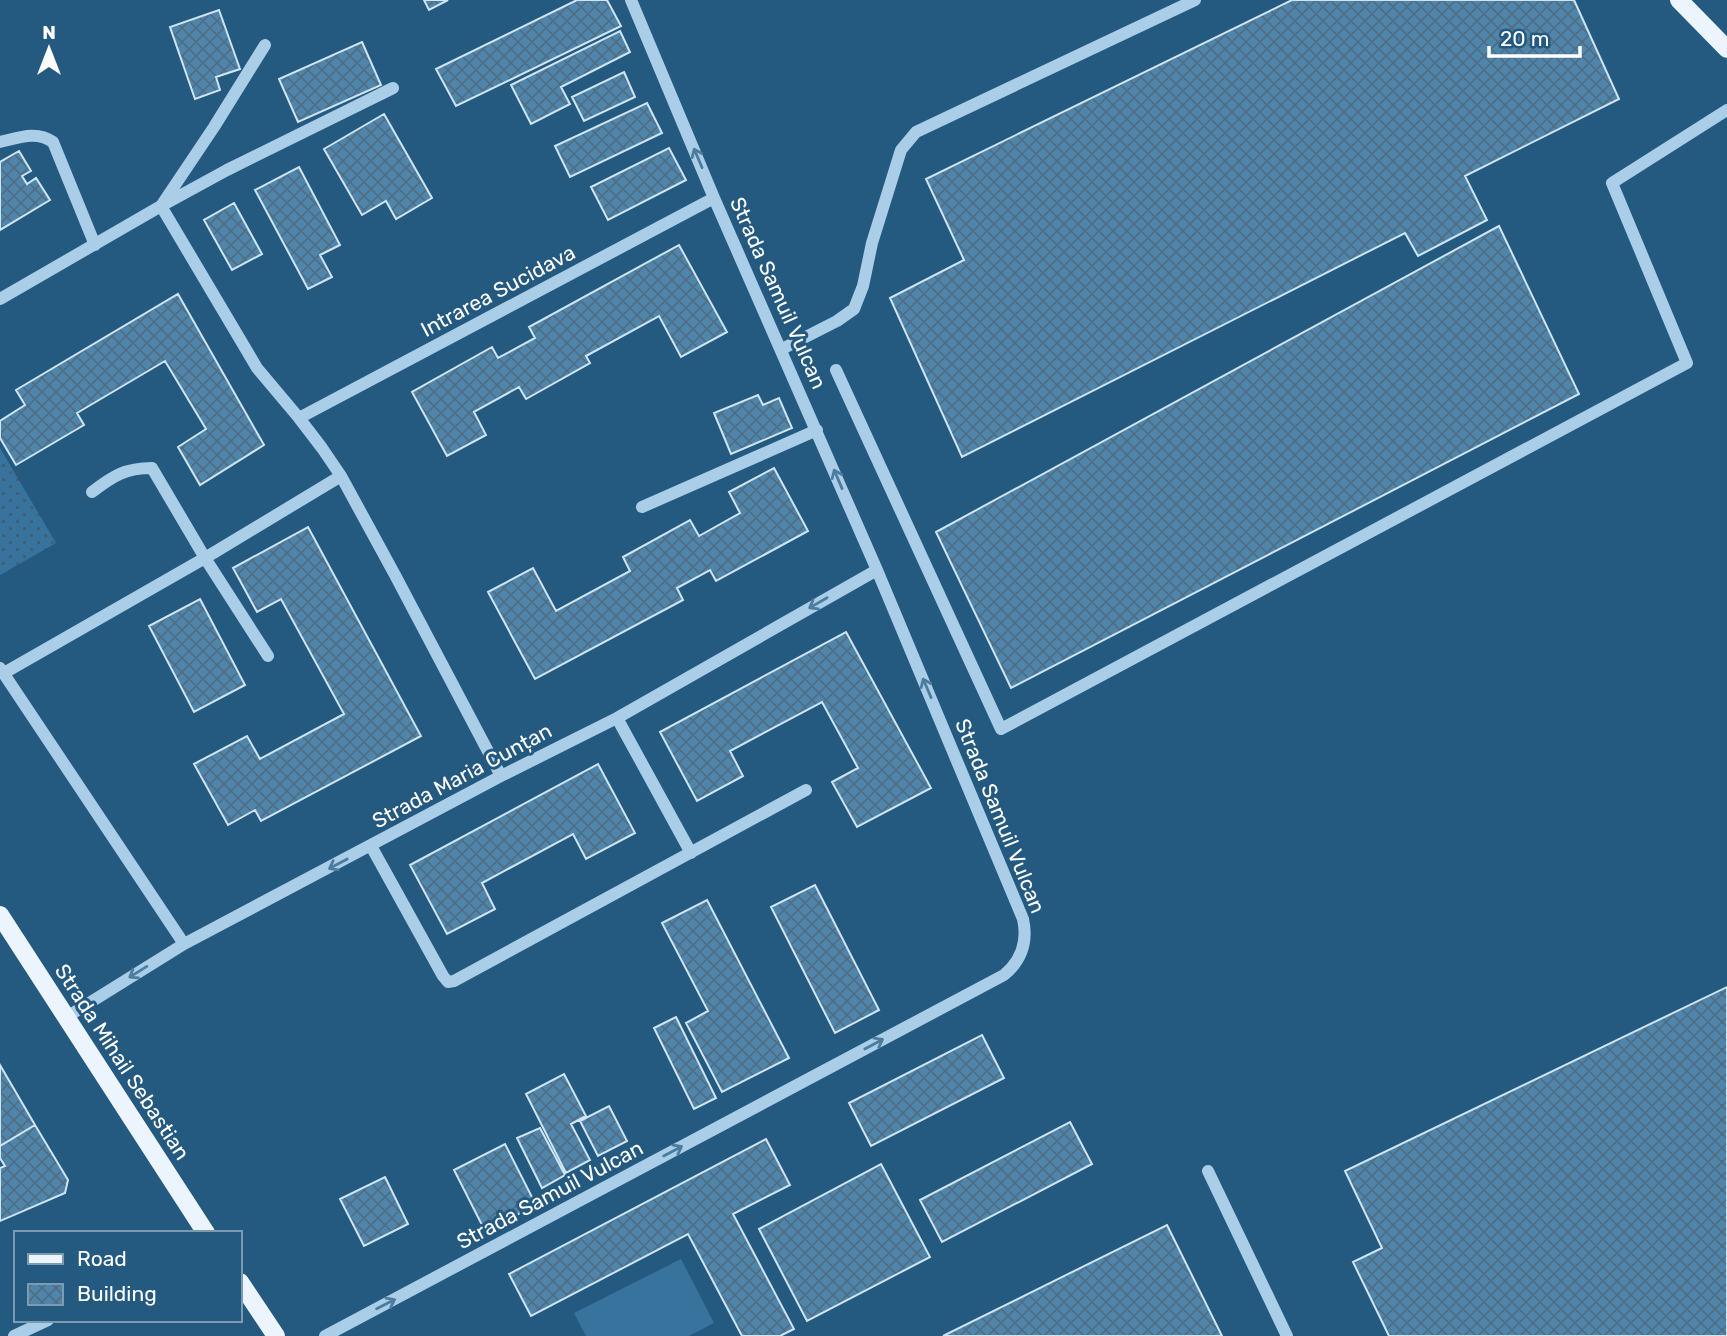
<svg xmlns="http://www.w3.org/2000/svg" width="1727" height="1336" viewBox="0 0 1727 1336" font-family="Rubik,sans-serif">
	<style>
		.grass { fill: #38739e }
		.garden { fill: url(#garden-dots) }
		.building { fill: url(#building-cross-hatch); stroke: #cee5f5; stroke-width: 2 }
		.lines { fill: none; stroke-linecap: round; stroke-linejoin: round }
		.minor { stroke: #aacee7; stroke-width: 12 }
		.major { stroke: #ecf5fd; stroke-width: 18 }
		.oneway { stroke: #4c7c9f }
		.labels { text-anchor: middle; stroke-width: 6; stroke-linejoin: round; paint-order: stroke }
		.street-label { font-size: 21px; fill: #fff; stroke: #245980 }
	</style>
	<defs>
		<pattern id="garden-dots" width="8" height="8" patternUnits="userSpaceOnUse" patternTransform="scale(1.75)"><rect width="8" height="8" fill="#38739e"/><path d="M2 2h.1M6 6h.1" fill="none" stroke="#445c6d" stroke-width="1.8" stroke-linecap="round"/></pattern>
		<pattern id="building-cross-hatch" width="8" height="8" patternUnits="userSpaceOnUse" patternTransform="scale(1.75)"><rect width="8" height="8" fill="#5085ab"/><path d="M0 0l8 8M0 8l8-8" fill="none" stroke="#4e6e85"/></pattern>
	</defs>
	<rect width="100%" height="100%" fill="#245980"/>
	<!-- grass -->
	<path class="grass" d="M 681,1259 L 714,1323 L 689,1336 L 586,1336 L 574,1313 Z"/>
	<!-- garden -->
	<path class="garden" d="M 0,448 L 56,543 L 0,575 Z"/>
	<!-- building -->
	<path class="building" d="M 424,0 L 448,0 L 429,10 Z
		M 577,0 L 607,0 L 621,26 L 456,106 L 436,69 Z
		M 1292,0 L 1574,0 L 1619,99 L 1465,176 L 1487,220 L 1418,256 L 1405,233 L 962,457 L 890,298 L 964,260 L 926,179 Z
		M 219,10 L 240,69 L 216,77 L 220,90 L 195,99 L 170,27 Z
		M 620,31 L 630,52 L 561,87 L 570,104 L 531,124 L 511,85 Z
		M 362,42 L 381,85 L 298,122 L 279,79 Z
		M 624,72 L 635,97 L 584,121 L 572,97 Z
		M 647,103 L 662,133 L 570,177 L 555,146 Z
		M 384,114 L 432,198 L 396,219 L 386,201 L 362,215 L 324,149 Z
		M 669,148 L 686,180 L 608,220 L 591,187 Z
		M 19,151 L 31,171 L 22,176 L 27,184 L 36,178 L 50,200 L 0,230 L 0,162 Z
		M 299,167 L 340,245 L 320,255 L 332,277 L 308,289 L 255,190 Z
		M 234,203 L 262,254 L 232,270 L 204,220 Z
		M 1499,226 L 1579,394 L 1011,688 L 936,532 Z
		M 679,245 L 727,332 L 681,357 L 659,316 L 586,356 L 590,363 L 526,399 L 519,387 L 474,412 L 486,435 L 447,456 L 412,392 L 492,347 L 498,358 L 535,338 L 529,327 Z
		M 178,294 L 264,445 L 200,485 L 178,447 L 206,429 L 165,361 L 77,413 L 84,425 L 16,465 L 0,438 L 0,421 L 25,405 L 16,390 Z
		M 758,395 L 763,405 L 779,398 L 792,428 L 731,454 L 714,413 Z
		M 774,468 L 808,531 L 716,581 L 710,570 L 677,588 L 683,600 L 535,679 L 488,592 L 533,568 L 556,611 L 630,571 L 623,557 L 690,520 L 699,536 L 740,513 L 729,492 Z
		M 308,527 L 421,736 L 261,821 L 255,810 L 228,825 L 194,764 L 247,736 L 260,759 L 344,714 L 281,599 L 257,612 L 233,568 Z
		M 200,599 L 245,685 L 194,712 L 149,626 Z
		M 846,632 L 931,788 L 857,827 L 832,782 L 858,768 L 822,702 L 730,751 L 743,776 L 697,801 L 660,732 Z
		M 598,764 L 635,833 L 586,859 L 573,834 L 482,883 L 495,909 L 447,934 L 410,865 Z
		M 815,885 L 879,1010 L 835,1033 L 771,907 Z
		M 707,900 L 789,1058 L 722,1092 L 686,1023 L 708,1011 L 662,923 Z
		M 1727,987 L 1727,1336 L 1389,1336 L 1353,1262 L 1382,1248 L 1345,1171 Z
		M 676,1017 L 716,1098 L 694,1109 L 654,1028 Z
		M 982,1035 L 1004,1078 L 871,1146 L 849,1103 Z
		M 0,1065 L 35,1125 L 0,1146 Z
		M 564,1074 L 586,1116 L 571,1124 L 590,1160 L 566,1173 L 526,1094 Z
		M 609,1106 L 627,1141 L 598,1156 L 580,1121 Z
		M 1070,1122 L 1092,1164 L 942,1242 L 920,1200 Z
		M 35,1125 L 68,1180 L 65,1193 L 0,1221 L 0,1168 L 5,1166 L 0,1158 L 0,1146 Z
		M 540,1128 L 565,1175 L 542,1188 L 517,1138 Z
		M 766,1139 L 790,1185 L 733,1214 L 794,1329 L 780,1336 L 742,1336 L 688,1234 L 531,1316 L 509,1274 Z
		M 505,1144 L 536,1205 L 485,1231 L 454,1170 Z
		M 881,1164 L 930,1257 L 807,1321 L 759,1229 Z
		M 385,1177 L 408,1224 L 364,1246 L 340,1199 Z
		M 1167,1225 L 1222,1336 L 943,1336 Z"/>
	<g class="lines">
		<!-- minor -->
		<path class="minor" d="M 393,88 L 227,170 L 161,206 L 257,368 L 299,418 L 322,448 L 341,476 L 395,575 L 501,776
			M 0,142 C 18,138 36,130 53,142 L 95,245
			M 0,299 L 161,206 L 214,127 L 265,45
			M 782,349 L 837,321 L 854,309 L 863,286 L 872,243 L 901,150 L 916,132 L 1195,0
			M 836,370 L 1001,729 L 1687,363 L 1612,183 L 1727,110
			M 299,418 L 714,198
			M 92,492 C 113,476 125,468 152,468 L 205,558 L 268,656
			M 642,507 L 817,430
			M 0,668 L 184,944
			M 4,673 L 205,558 L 341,476
			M 617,718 L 691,853
			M 371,846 L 443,976 L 448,982 L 454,981 L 806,790
			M 65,1018 L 184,944 L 501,776 L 617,718 L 877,570
			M 1208,1171 L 1287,1336
			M 14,1336 L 48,1320
			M 325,1336 L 1004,975 C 1022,960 1028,942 1023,919 L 877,570 L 714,198 L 631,0"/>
		<!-- major -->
		<path class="major" d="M 1679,0 L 1727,49
			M 0,915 L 206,1233
			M 240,1282 L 276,1336"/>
	</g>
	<!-- one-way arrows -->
	<defs><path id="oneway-shaft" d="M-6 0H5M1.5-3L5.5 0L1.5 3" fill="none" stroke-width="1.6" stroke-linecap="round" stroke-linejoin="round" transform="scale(1.75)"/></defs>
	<g class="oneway">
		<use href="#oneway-shaft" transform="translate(698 158) rotate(-113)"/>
		<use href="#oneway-shaft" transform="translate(838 479) rotate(-113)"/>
		<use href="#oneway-shaft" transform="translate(818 603) rotate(150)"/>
		<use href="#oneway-shaft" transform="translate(927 688) rotate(-113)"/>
		<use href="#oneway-shaft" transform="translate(338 864) rotate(152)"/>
		<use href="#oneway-shaft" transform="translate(138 972) rotate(148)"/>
		<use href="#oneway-shaft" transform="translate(874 1044) rotate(-28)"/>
		<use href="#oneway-shaft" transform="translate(673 1151) rotate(-28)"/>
		<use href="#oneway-shaft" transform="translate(386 1304) rotate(-27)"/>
	</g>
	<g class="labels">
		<!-- street labels -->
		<g class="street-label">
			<text transform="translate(498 291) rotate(-28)" y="7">Intrarea Sucidava</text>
			<text transform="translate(778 293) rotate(66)" y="7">Strada Samuil Vulcan</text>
			<text transform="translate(462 776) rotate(-28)" y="7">Strada Maria Cunțan</text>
			<text transform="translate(1000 816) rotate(68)" y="7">Strada Samuil Vulcan</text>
			<text transform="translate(122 1062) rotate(57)" y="7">Strada Mihail Sebastian</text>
			<text transform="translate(550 1195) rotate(-28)" y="7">Strada Samuil Vulcan</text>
		</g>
	</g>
	<!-- legend -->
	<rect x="14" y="1231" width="228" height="91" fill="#245980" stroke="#7c9bb3" stroke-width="2"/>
	<rect x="28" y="1254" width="35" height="10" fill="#ecf5fd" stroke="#7c9bb3" stroke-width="2"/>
	<text x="77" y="1266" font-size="21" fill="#ffffff">Road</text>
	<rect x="28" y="1284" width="35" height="21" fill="url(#building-cross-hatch)" stroke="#7c9bb3" stroke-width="2"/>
	<text x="77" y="1301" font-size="21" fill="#ffffff">Building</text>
	<!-- north arrow -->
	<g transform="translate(49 49)" stroke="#245980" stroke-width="5" paint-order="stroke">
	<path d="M0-5L12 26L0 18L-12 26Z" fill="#ffffff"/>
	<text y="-10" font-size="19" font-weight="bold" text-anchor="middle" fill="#ffffff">N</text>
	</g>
	<!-- scale -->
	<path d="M1489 46v10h91v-10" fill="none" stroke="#ffffff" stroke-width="3.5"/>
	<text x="1500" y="46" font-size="21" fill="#ffffff" stroke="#245980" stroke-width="5" paint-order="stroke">20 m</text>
</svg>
